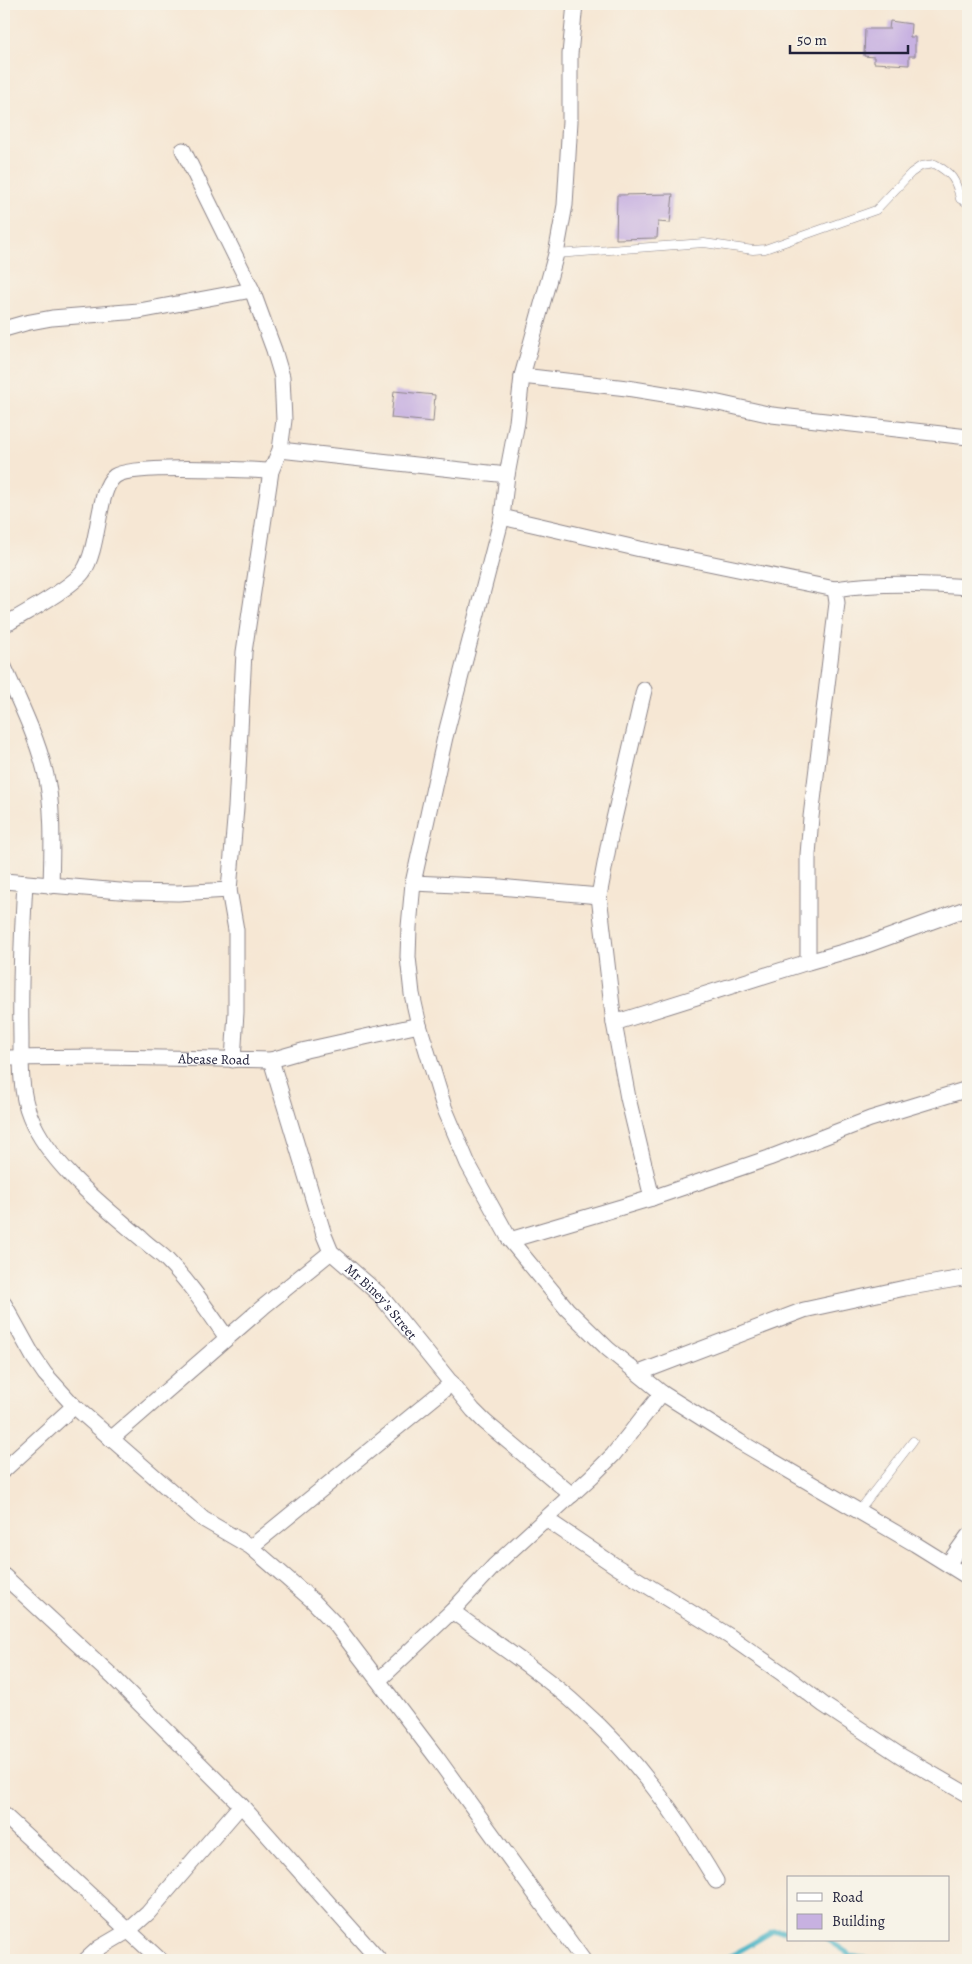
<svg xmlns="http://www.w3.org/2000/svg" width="972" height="1964" viewBox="0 0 972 1964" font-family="Alegreya,serif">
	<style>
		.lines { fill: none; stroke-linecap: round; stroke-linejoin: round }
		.stream { stroke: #48b3c5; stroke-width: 5 }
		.building { fill: #c7b1e1 }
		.lane-casing { stroke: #8c8488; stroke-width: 9 }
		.street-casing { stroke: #8c8488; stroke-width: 17 }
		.lane { stroke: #fff; stroke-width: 8 }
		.street { stroke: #fff; stroke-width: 15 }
		.labels { text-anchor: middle; stroke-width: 4; stroke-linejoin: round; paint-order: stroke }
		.street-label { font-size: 14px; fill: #22223b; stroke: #f7f3e8 }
	</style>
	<rect width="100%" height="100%" fill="#f7f3e8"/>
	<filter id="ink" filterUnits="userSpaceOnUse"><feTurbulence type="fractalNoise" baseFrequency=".02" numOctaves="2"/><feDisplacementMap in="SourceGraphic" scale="10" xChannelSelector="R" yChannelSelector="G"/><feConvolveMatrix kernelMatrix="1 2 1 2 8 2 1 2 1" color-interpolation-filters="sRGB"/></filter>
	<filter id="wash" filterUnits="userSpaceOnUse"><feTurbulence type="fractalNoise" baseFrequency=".0096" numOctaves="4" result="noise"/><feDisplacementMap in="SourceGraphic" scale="20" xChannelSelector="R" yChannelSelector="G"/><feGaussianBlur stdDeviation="1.12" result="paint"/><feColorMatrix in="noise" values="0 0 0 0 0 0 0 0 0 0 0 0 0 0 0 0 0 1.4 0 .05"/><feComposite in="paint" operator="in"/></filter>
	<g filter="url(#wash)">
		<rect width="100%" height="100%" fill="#f6e7d4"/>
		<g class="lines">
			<!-- stream -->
			<path class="stream" d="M 828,1940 L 851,1955 L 877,1960
				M 724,1960 L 773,1931 L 788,1931"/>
		</g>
		<g id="blocks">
			<!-- building -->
			<path class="building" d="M 890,21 L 911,24 L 910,37 L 915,37 L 915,56 L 909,56 L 909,65 L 874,63 L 874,57 L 864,56 L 865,29 L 889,29 Z
				M 673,194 L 670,223 L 658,222 L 657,238 L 616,239 L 617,195 Z
				M 394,391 L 435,395 L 433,422 L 391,418 Z"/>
		</g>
	</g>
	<g filter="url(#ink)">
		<use href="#blocks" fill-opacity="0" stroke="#8c8488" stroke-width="1"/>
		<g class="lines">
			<!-- lane casing -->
			<g class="lane-casing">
				<path id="lane" d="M 556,254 L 704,243 L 753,250 L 765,249 L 876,210 L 911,173 L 921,166 L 935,164 C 952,174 956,179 960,199 L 968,203
					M 858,1512 L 913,1441"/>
			</g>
			<!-- street casing -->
			<g class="street-casing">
				<g id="street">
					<path d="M 575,4 L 570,54 L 570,121 L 565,205 L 556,254 L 522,376 L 517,422 L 507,475 L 502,517 L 445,737 L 413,883 L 409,927 L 408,957 L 412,994 L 419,1025 L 444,1107 L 468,1164 L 510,1240 L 567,1309 L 608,1349 L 662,1393 L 740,1442 L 915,1544 L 968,1577"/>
					<path d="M 183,150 L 252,290 L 274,350 L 282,377 L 284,420 L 280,450 L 271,471 L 244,652 L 236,808 L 229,890 L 236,930 L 236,1012 L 233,1060"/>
					<path d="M 4,329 L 25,323 L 52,318 L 139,311 L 252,290"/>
					<path d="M 522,376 L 627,388 L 714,402 L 772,415 L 968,437"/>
					<path d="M 280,450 L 507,475"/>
					<path d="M 502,517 L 640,549 L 835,589"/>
					<path d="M 4,623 L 10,622 C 28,611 71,588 83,572 C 100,548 97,489 115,476 C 132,464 245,470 271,471"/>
					<path d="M 4,667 C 19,701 36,735 45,771 C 54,805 52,851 51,886"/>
					<path d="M 644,690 L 611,832 L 599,896 L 614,1023 L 628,1098 L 652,1198"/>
					<path d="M 4,881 L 131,892 L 178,893 L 229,890"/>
					<path d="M 25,883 C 22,934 20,986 21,1038 C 21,1063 20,1092 30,1116 C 49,1164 102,1205 141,1238 C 149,1246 159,1252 167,1260 C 190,1283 208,1311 227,1338"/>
					<path d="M 413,883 L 500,887 L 599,896"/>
					<path d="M 808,962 L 808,855 L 811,817 L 837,603 L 835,589 C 880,582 924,584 968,587"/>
					<path d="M 614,1023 L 808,962 L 864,946 L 968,908"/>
					<path id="s1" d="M 4,1058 L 104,1057 L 271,1060 L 306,1050 L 419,1025"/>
					<path id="s2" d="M 271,1060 L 324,1235 L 331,1252 L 379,1294 L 473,1410 L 485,1422 L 572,1495"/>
					<path d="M 510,1240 L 652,1198 L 769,1158 L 870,1119 L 968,1089"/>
					<path d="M 4,1304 L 34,1358 L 45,1374 L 74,1406 L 203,1519 L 251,1547 L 312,1600 L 336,1625 L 437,1758 L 583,1960"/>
					<path d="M 639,1373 L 804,1310 L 905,1288 L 968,1277"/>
					<path d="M 111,1439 L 263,1307 L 331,1252"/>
					<path d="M 4,1470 L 74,1406"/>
					<path d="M 546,1519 L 617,1567 L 729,1636 L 786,1676 L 824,1705 L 901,1756 L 968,1795"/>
					<path d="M 251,1547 L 452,1383"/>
					<path d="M 948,1564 L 968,1536"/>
					<path d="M 4,1576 L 113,1677 L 241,1805 L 379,1960"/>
					<path d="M 452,1611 C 495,1643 541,1672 580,1708 C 636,1757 678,1817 716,1881"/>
					<path d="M 379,1680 L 452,1611 L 494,1566 L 592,1476 L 613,1455 L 662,1393"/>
					<path d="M 4,1815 L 160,1960"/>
					<path d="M 86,1960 L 99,1948 L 128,1931 L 148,1913 L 241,1805"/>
				</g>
			</g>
			<!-- lane -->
			<use href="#lane" class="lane"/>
			<!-- street -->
			<use href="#street" class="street"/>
		</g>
	</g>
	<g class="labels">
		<!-- street labels -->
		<g class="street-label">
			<text dy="5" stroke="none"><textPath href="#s1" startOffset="210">Abease Road</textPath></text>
			<text dy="5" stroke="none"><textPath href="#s2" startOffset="272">Mr Biney’s Street</textPath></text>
		</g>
	</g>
	<!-- margin -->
	<rect width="972" height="1964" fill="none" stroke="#f7f3e8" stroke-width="20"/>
	<!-- legend -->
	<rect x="787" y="1876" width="162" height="65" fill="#f7f3e8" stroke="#a29fa3"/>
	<rect x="797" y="1893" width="25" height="8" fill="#ffffff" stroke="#a29fa3"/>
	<text x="832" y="1902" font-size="15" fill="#22223b">Road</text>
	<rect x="797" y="1914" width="25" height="15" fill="#c7b1e1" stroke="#a29fa3"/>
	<text x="832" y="1926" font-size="15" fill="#22223b">Building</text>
	<!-- scale -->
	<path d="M790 45v8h118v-8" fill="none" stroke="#22223b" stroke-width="2.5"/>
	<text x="797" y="45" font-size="15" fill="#22223b" stroke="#f7f3e8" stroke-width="4" paint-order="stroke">50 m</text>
</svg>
